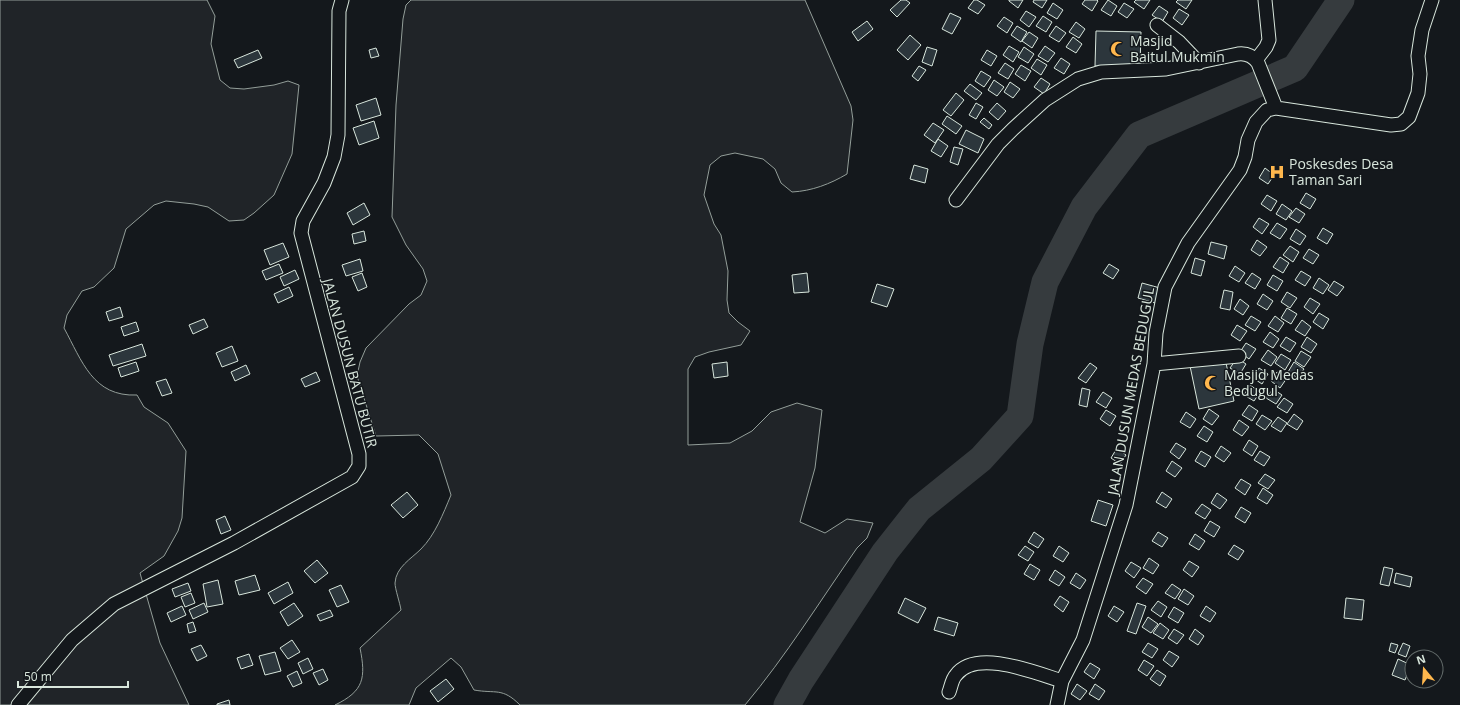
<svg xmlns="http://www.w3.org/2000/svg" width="1460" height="705" viewBox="0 0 1460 705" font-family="'Open Sans',sans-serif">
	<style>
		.green { fill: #202428; stroke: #939e99 }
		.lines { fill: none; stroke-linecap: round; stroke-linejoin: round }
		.river { stroke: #363b3e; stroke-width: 27 }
		.building { fill: #2c363c; stroke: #d8e6dc }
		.street-casing { stroke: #d8e6dc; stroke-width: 15 }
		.street { stroke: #14181c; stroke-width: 13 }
		.labels { text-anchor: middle; stroke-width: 3; stroke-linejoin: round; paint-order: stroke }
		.poi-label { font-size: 14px; fill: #d8e6dc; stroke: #14181c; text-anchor: start }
		.street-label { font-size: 14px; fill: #d8e6dc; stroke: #14181c }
	</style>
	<rect width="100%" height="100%" fill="#14181c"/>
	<!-- green -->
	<path class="green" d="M 0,0 L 207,0 L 215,16 L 211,44 L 220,80 L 230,88 L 244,89 L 274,85 L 288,81 L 299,85 L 292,154 L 274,195 L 254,213 L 244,220 L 229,221 L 208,207 L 194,204 L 166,201 L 154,205 L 126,229 L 114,268 L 94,287 L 82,291 L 67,315 L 64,328 C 82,361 93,397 137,395 L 144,407 L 168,423 L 186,451 L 182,518 L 178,531 L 164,556 L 140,573 L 160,643 L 189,705 L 0,705 Z
		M 411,0 L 805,0 L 851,106 L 853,120 L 847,174 C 830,184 812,191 792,192 L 781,183 L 775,169 L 763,159 L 735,153 L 721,156 L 710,165 L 704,195 L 714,224 L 721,235 L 728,271 L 727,300 L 729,313 L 738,322 L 750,331 L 741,345 L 709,352 L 695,357 L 688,369 L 688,445 L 730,443 L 752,431 L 771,412 L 797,403 L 822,410 L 815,468 L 800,522 L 825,533 L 847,519 L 873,523 L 867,538 L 857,548 C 820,601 786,656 745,705 L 520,705 C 502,687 496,694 474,690 L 461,667 L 451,658 L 416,688 L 409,705 L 335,705 C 364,691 366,678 360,648 L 401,610 C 400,603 395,589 395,583 C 396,567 411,559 421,549 C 435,535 443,514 451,495 L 438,454 L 419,435 L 376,436 L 357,376 L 360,362 L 366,348 L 409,304 L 421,295 L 427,281 L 423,269 L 406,245 L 392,217 L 396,105 L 403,19 L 406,5 Z"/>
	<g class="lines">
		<!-- river -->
		<path class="river" d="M 787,705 L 801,680 L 885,552 L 919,509 L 981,459 L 1020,416 L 1030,344 L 1045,282 L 1084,207 L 1139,135 L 1295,68 L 1341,0"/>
	</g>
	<!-- building -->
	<path class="building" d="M 901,0 L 906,0 L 910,3 L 897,17 L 890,10 Z
		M 974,0 L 977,0 L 985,5 L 978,14 L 968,8 Z
		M 1009,0 L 1023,0 L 1018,8 L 1009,1 Z
		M 1034,0 L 1047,0 L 1042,8 L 1033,2 Z
		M 1085,0 L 1097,0 L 1098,1 L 1092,11 L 1082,4 Z
		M 1108,0 L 1117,6 L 1111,16 L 1101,10 Z
		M 1136,0 L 1150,0 L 1144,9 L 1134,2 Z
		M 1178,0 L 1192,0 L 1186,9 L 1176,2 Z
		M 1053,3 L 1063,10 L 1057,19 L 1047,13 Z
		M 1124,3 L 1134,9 L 1127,18 L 1118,12 Z
		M 1159,6 L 1168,12 L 1162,22 L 1152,15 Z
		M 1179,9 L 1189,15 L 1182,25 L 1173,18 Z
		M 1026,11 L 1036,17 L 1029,27 L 1020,20 Z
		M 950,13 L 961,18 L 952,34 L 942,29 Z
		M 1043,16 L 1052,22 L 1046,32 L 1036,26 Z
		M 1004,17 L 1013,23 L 1007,33 L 997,26 Z
		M 867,21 L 873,29 L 858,41 L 852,32 Z
		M 1076,22 L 1085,29 L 1079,38 L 1069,32 Z
		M 1017,26 L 1027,32 L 1021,42 L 1011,35 Z
		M 1056,26 L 1066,33 L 1059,42 L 1049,36 Z
		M 1096,31 L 1141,32 L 1140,67 L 1095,66 Z
		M 1029,32 L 1038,38 L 1032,48 L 1022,41 Z
		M 910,35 L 921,45 L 908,60 L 897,50 Z
		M 1073,37 L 1082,44 L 1076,53 L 1066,47 Z
		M 1009,46 L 1019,52 L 1013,62 L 1003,55 Z
		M 1045,46 L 1055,53 L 1048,62 L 1038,56 Z
		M 927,47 L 937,50 L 932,66 L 922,62 Z
		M 1024,47 L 1034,54 L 1028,63 L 1018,57 Z
		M 376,48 L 379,56 L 371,58 L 369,50 Z
		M 258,50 L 262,58 L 238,68 L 234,60 Z
		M 987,50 L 997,56 L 991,66 L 981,60 Z
		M 1061,58 L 1070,64 L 1064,74 L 1054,68 Z
		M 1037,59 L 1047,65 L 1041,75 L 1031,68 Z
		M 1005,63 L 1014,69 L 1008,79 L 998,73 Z
		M 1021,65 L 1031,71 L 1025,81 L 1015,74 Z
		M 919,66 L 926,70 L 918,81 L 912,76 Z
		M 981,71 L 991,77 L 984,87 L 975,81 Z
		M 1041,78 L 1050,84 L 1044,94 L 1034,87 Z
		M 994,80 L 1004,87 L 997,96 L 988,90 Z
		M 1010,82 L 1020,89 L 1013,98 L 1004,92 Z
		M 970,84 L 982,93 L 976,100 L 964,91 Z
		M 956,93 L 964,100 L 951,116 L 943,110 Z
		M 376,98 L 381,115 L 361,121 L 356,105 Z
		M 976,103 L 983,107 L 976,119 L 969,115 Z
		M 997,103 L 1006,111 L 998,120 L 989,112 Z
		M 947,116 L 962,126 L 956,134 L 942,124 Z
		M 984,118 L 992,125 L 989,129 L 980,122 Z
		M 374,121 L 379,138 L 359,145 L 353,128 Z
		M 933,123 L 944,130 L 935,143 L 924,135 Z
		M 966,130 L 984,139 L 978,153 L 959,144 Z
		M 938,139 L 948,146 L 941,157 L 931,151 Z
		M 954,147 L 963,149 L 958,165 L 950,162 Z
		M 914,165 L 928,169 L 925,183 L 910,179 Z
		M 1265,168 L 1274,175 L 1268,184 L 1259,178 Z
		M 1306,193 L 1316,199 L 1310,209 L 1300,203 Z
		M 1267,195 L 1277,201 L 1271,211 L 1261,204 Z
		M 364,203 L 370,215 L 353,225 L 347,213 Z
		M 1282,204 L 1292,211 L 1286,220 L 1276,214 Z
		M 1296,208 L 1305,214 L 1299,223 L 1289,217 Z
		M 1259,218 L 1269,224 L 1262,234 L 1253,227 Z
		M 1277,223 L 1287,229 L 1280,239 L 1270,233 Z
		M 1323,228 L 1333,234 L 1327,244 L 1317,238 Z
		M 1296,229 L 1306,236 L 1300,245 L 1290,239 Z
		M 364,231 L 366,241 L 354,244 L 352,234 Z
		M 1257,240 L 1267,247 L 1260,256 L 1251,250 Z
		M 1211,242 L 1227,246 L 1224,259 L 1208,254 Z
		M 283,243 L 289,257 L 270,265 L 264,250 Z
		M 1290,246 L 1299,252 L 1293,262 L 1283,255 Z
		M 1309,249 L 1319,255 L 1313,264 L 1303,258 Z
		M 1280,257 L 1289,263 L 1283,273 L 1273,267 Z
		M 1195,258 L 1205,261 L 1201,276 L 1191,273 Z
		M 360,259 L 363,271 L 346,276 L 342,265 Z
		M 279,264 L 283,273 L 266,280 L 262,271 Z
		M 1109,264 L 1119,270 L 1113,279 L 1103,273 Z
		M 1235,266 L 1245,273 L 1239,282 L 1229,276 Z
		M 295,270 L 299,279 L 284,286 L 280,277 Z
		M 1301,271 L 1311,277 L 1305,286 L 1295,280 Z
		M 362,273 L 367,287 L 358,291 L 352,277 Z
		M 807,273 L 809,292 L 794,293 L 792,275 Z
		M 1252,273 L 1261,279 L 1255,289 L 1245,283 Z
		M 1273,275 L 1283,281 L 1277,291 L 1267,285 Z
		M 1319,278 L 1329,285 L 1323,294 L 1313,288 Z
		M 1334,281 L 1344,287 L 1337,296 L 1328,290 Z
		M 1142,283 L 1160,288 L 1155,303 L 1138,298 Z
		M 877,284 L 894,289 L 887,307 L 871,302 Z
		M 289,287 L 293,296 L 278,303 L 274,294 Z
		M 1224,290 L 1233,292 L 1230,310 L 1220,308 Z
		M 1287,292 L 1297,298 L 1290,308 L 1281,302 Z
		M 1263,294 L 1273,301 L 1267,310 L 1257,304 Z
		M 1310,298 L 1320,304 L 1313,314 L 1304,307 Z
		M 1240,299 L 1249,306 L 1243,315 L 1234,309 Z
		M 120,307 L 123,317 L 109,321 L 106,312 Z
		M 1287,308 L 1297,314 L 1291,324 L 1281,318 Z
		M 1319,313 L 1329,319 L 1323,329 L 1313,322 Z
		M 1251,316 L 1261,322 L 1255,331 L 1245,325 Z
		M 1275,316 L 1284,323 L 1278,332 L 1268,326 Z
		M 204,319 L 208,327 L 193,334 L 189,325 Z
		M 1302,320 L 1311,327 L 1305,336 L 1295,330 Z
		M 136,322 L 139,331 L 124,336 L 121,327 Z
		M 1237,325 L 1247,331 L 1240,341 L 1231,335 Z
		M 1270,332 L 1279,339 L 1273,348 L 1263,342 Z
		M 1286,337 L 1296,343 L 1290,352 L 1280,346 Z
		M 1307,337 L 1317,344 L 1311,353 L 1301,347 Z
		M 1246,343 L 1256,349 L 1249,359 L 1240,352 Z
		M 142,344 L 146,356 L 113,366 L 109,355 Z
		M 232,346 L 238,361 L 222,367 L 216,353 Z
		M 1268,350 L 1277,357 L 1271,366 L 1261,360 Z
		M 1301,351 L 1311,357 L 1304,367 L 1295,361 Z
		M 1281,354 L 1291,360 L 1285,370 L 1275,363 Z
		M 1225,358 L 1234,401 L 1199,409 L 1190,366 Z
		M 1237,358 L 1246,364 L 1240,374 L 1230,368 Z
		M 136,362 L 139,371 L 121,377 L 118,368 Z
		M 727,362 L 728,376 L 714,378 L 712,364 Z
		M 1294,362 L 1304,369 L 1298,378 L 1288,372 Z
		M 1090,363 L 1097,368 L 1086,383 L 1078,378 Z
		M 246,365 L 250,374 L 235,381 L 231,372 Z
		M 1259,368 L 1268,374 L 1262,384 L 1253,378 Z
		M 316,372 L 320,381 L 305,387 L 301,379 Z
		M 1277,372 L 1287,378 L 1280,388 L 1271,381 Z
		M 166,379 L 172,393 L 162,396 L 156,382 Z
		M 1250,385 L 1260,392 L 1254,401 L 1244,395 Z
		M 1082,388 L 1090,390 L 1087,407 L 1079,405 Z
		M 1273,389 L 1282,395 L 1276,404 L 1266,398 Z
		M 1103,392 L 1112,398 L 1106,408 L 1096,402 Z
		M 1284,398 L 1293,404 L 1287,413 L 1277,407 Z
		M 1249,405 L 1258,411 L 1252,421 L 1242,415 Z
		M 1209,409 L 1219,416 L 1212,425 L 1203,419 Z
		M 1106,410 L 1116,416 L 1110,426 L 1100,419 Z
		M 1186,412 L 1196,419 L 1190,428 L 1180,422 Z
		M 1294,414 L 1303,421 L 1297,430 L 1287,424 Z
		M 1262,415 L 1272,421 L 1265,430 L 1256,424 Z
		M 1278,417 L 1287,423 L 1281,432 L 1271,426 Z
		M 1239,420 L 1249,427 L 1242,436 L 1233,430 Z
		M 1204,426 L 1213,432 L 1207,442 L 1197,436 Z
		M 1249,440 L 1258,446 L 1252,456 L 1243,450 Z
		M 1176,443 L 1186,449 L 1179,459 L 1170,452 Z
		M 1221,446 L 1231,453 L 1224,462 L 1215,456 Z
		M 1117,448 L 1126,455 L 1120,464 L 1111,458 Z
		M 1201,451 L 1211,457 L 1205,467 L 1195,461 Z
		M 1260,451 L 1270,457 L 1264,466 L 1254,460 Z
		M 1172,461 L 1182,468 L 1175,477 L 1166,471 Z
		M 1265,474 L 1275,480 L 1268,489 L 1258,483 Z
		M 1241,479 L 1251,485 L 1245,495 L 1235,488 Z
		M 1263,488 L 1273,495 L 1267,504 L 1257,498 Z
		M 407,492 L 418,505 L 403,518 L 391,505 Z
		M 1162,492 L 1172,499 L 1166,508 L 1156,502 Z
		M 1217,493 L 1227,500 L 1220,509 L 1211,503 Z
		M 1098,500 L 1113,505 L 1106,526 L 1091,521 Z
		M 1202,504 L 1211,510 L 1205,519 L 1195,513 Z
		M 1241,507 L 1251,513 L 1245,523 L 1235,517 Z
		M 225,516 L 231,530 L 221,534 L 216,520 Z
		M 1210,521 L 1220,527 L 1214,537 L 1204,531 Z
		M 1034,532 L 1044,539 L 1038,548 L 1028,542 Z
		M 1158,532 L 1168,538 L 1162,547 L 1152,541 Z
		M 1195,534 L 1205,541 L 1199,550 L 1189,544 Z
		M 1234,545 L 1244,551 L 1238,560 L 1228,554 Z
		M 1025,546 L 1034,552 L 1028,561 L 1018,555 Z
		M 1059,546 L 1069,553 L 1063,562 L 1053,556 Z
		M 1149,558 L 1159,565 L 1153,574 L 1143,568 Z
		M 317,560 L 328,573 L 315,583 L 304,571 Z
		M 1189,561 L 1199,567 L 1192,577 L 1183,570 Z
		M 1131,562 L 1141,568 L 1134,578 L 1125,571 Z
		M 1030,564 L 1040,570 L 1034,580 L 1024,574 Z
		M 1384,567 L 1393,569 L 1389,586 L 1380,584 Z
		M 1055,570 L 1065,577 L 1059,586 L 1049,580 Z
		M 1076,573 L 1086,580 L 1080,589 L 1070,583 Z
		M 1396,573 L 1412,577 L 1410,587 L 1394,583 Z
		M 255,575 L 260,590 L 239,595 L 235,581 Z
		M 1143,578 L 1153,584 L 1146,594 L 1136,587 Z
		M 218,580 L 223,604 L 207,607 L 203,584 Z
		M 288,582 L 293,593 L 274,604 L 268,593 Z
		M 188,583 L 191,591 L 175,597 L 172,589 Z
		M 1172,584 L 1181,590 L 1175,599 L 1165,593 Z
		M 341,585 L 349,602 L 337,607 L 329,590 Z
		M 1184,589 L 1194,596 L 1188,605 L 1178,599 Z
		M 191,593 L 195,603 L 185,607 L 181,597 Z
		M 1060,596 L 1069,602 L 1063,612 L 1054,605 Z
		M 905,598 L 926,608 L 918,623 L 898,613 Z
		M 1346,598 L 1364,600 L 1362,620 L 1344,618 Z
		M 1158,601 L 1167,607 L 1161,617 L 1151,610 Z
		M 204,603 L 208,612 L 193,619 L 189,610 Z
		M 294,603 L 303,616 L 288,626 L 280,612 Z
		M 1137,603 L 1146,606 L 1136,634 L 1127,631 Z
		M 182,606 L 186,615 L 171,622 L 167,613 Z
		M 1114,606 L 1124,612 L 1117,622 L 1108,616 Z
		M 1206,606 L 1216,613 L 1210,622 L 1200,616 Z
		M 1174,607 L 1184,613 L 1178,623 L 1168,617 Z
		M 330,610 L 333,616 L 320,621 L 317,615 Z
		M 938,617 L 958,623 L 954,636 L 934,630 Z
		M 1148,617 L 1158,624 L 1151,633 L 1142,627 Z
		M 193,622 L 196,631 L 189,633 L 187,624 Z
		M 1160,623 L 1169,630 L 1163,639 L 1153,633 Z
		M 1174,629 L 1184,635 L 1177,644 L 1168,638 Z
		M 1195,629 L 1204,636 L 1198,645 L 1189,639 Z
		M 292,640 L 300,652 L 288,659 L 280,648 Z
		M 1148,643 L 1158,649 L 1152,658 L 1142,652 Z
		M 1391,643 L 1398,645 L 1395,653 L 1389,651 Z
		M 1403,643 L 1410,646 L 1406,657 L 1398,654 Z
		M 201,645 L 207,656 L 197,661 L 191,649 Z
		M 1169,651 L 1179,657 L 1172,667 L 1163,660 Z
		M 275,652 L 281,671 L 265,675 L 259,656 Z
		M 249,654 L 253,665 L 241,669 L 237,658 Z
		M 308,658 L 313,669 L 303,674 L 298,663 Z
		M 1398,659 L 1411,665 L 1405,680 L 1392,675 Z
		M 1144,660 L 1154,666 L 1147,676 L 1138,670 Z
		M 1090,663 L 1100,669 L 1094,679 L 1084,672 Z
		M 323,669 L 328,680 L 319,685 L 313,673 Z
		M 1157,670 L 1166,676 L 1160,686 L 1150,679 Z
		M 297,671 L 302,683 L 293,687 L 287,676 Z
		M 446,679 L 454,689 L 438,702 L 430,691 Z
		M 1077,684 L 1087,691 L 1080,700 L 1071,694 Z
		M 1095,684 L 1105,691 L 1099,700 L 1089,694 Z
		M 229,700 L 230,705 L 217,705 L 217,704 Z"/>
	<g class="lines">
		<!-- street casing -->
		<g class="street-casing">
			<path id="street" d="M 1157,25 L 1179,42 L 1199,63
				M 1256,60 L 1266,47 L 1269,40 L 1265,0
				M 956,200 L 998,144 L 1013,129 L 1045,100 L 1078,79 L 1101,72 L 1166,69 L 1238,54 C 1246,53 1253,56 1258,63 L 1276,108
				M 1154,364 L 1239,356
				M 949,692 C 951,687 952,679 956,675 C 976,648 1036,673 1062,681
				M 18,705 L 72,640 L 114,604 L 234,543 L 352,477 L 359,466 L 359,454 L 301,233 L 303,221 L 324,183 L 334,157 L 338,135 L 339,11 L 342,0
				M 1057,705 L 1062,681 L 1083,640 L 1126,505 L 1154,364 L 1156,333 L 1165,287 L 1188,243 L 1240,170 L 1245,157 L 1248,140 L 1256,122 L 1267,110 L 1276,108 L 1391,125 L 1401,124 L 1409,117 L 1418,93 L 1420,74 L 1418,56 L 1422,30 L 1432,0"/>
		</g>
		<!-- street -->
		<use href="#street" class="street"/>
	</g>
	<!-- icons -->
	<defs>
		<g id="mosque-bare" transform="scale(1.2)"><path d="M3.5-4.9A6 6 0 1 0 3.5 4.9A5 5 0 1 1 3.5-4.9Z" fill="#ffb74d" stroke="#14181c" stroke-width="2.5" paint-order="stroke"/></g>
		<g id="hospital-bare" transform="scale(1.2)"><path d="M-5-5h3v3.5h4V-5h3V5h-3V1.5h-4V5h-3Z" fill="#ffb74d" stroke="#14181c" stroke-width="2.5" paint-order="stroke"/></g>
	</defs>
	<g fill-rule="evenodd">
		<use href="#mosque-bare" x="1118" y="49"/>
		<use href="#hospital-bare" x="1277" y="172"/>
		<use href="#mosque-bare" x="1212" y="383"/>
	</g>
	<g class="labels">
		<!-- poi labels -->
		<g class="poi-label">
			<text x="1130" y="46">Masjid<tspan x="1130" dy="16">Baitul Mukmin</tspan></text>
			<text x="1289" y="169">Poskesdes Desa<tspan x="1289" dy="16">Taman Sari</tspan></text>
			<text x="1224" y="380">Masjid Medas<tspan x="1224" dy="16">Bedugul</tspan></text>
		</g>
		<!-- street labels -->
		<g class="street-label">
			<text transform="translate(350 363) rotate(75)" y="5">JALAN DUSUN BATU BUTIR</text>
			<text transform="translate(1131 391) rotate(-80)" y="5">JALAN DUSUN MEDAS BEDUGUL</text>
		</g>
	</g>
	<!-- north arrow -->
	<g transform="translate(1424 669) rotate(342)"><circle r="19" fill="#14181c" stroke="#626a69"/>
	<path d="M0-3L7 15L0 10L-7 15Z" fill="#ffb74d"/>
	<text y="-6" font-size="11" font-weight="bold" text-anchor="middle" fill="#d8e6dc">N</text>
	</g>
	<!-- scale -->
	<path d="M18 681v6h110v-6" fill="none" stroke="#d8e6dc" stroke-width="2"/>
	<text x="24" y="681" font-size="12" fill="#d8e6dc" stroke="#14181c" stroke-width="3" paint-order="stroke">50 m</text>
</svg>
